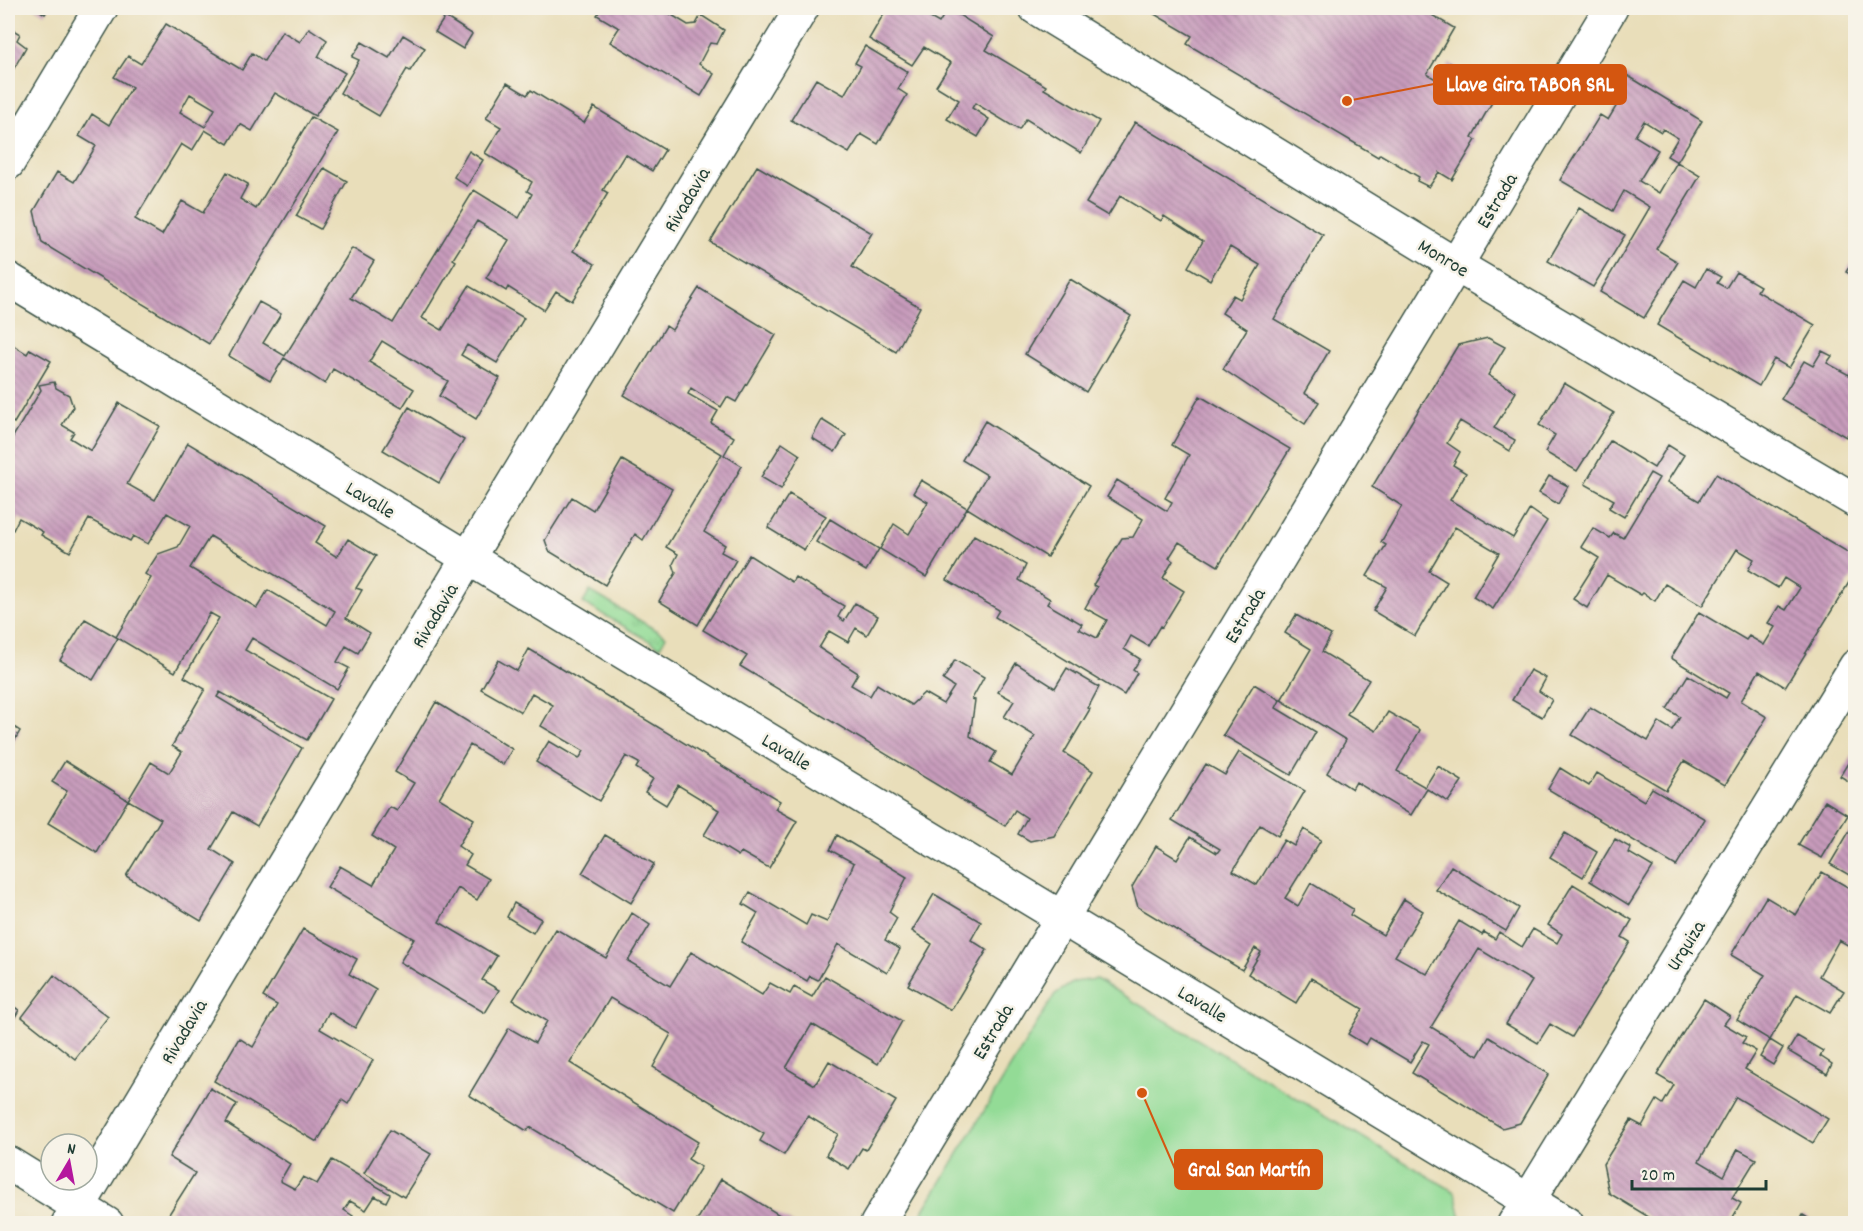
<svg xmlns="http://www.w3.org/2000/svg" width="1863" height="1231" viewBox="0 0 1863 1231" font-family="Dekko,sans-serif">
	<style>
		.grass { fill: url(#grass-tufts); stroke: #598c65; stroke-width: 1.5 }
		.park { fill: #93db96; stroke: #598c65; stroke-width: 1.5 }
		.building { fill: url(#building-back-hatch); fill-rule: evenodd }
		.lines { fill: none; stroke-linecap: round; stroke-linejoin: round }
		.minor-casing { stroke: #3d5548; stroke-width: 36 }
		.minor { stroke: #fff; stroke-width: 33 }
		.labels { text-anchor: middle; stroke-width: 5; stroke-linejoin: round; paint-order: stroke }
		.street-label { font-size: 20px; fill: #1f3d34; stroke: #f7f3e8 }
		.leader { fill: none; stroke: #d45610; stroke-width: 2 }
		.callout-dot { fill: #d45610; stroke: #f7f3e8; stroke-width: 2 }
		.callout { fill: #d45610; stroke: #d45610; stroke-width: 2 }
		.callout-label { font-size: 21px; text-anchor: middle; font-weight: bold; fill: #fff }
	</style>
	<defs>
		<pattern id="grass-tufts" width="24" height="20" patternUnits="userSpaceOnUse" patternTransform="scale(1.5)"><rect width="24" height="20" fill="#93db96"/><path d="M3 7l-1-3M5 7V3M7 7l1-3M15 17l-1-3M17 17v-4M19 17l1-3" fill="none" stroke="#7ebd82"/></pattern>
		<pattern id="building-back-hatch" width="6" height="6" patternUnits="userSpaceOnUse" patternTransform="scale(1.5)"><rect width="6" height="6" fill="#c89bbc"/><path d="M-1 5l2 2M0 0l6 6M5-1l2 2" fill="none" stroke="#a2809a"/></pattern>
	</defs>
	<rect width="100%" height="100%" fill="#f7f3e8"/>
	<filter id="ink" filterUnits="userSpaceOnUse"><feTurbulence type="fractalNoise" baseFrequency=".0167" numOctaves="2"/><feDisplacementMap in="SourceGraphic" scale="12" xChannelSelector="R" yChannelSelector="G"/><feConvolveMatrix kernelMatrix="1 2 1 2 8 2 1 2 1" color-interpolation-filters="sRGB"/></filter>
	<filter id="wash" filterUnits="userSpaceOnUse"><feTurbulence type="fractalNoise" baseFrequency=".008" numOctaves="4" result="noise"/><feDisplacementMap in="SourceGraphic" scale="24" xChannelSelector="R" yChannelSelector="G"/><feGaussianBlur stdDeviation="1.35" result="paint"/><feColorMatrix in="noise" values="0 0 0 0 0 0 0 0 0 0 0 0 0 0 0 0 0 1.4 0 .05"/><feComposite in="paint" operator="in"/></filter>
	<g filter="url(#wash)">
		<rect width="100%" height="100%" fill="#e9deba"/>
		<!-- grass -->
		<path class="grass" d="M 590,591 L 666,636 L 660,647 L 583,603 Z"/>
		<!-- park -->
		<path class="park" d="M 1096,979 L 1455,1192 L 1462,1223 L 916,1223 L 1055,994 L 1074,982 Z"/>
		<g id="blocks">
			<!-- building -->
			<path class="building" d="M 35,8 L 49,8 L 45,14 Z
				M 602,8 L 674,8 L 670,14 L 688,25 L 696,24 L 701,15 L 724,30 L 717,44 L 710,43 L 699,64 L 714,74 L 701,96 L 610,42 L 619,28 L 597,15 Z
				M 887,8 L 913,8 L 939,23 L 948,8 L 994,37 L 986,50 L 1046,86 L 1044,89 L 1099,121 L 1081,153 L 1026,119 L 1019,130 L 975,103 L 972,108 L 989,119 L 978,137 L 947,119 L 959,100 L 936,86 L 951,63 L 924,47 L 912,65 L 869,39 Z
				M 1144,8 L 1420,8 L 1454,28 L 1427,74 L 1439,81 L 1450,63 L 1498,92 L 1472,137 L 1476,140 L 1452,180 L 1439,172 L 1429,187 L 1417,181 L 1419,177 L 1380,154 L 1378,157 L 1187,44 L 1192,36 Z
				M 445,17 L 472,34 L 463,49 L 435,32 Z
				M 166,24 L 242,70 L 252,53 L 264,61 L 282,31 L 300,42 L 309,28 L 327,40 L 318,57 L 345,73 L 315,116 L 275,93 L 252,131 L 240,124 L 228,144 L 205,130 L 192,151 L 181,144 L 135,219 L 162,235 L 182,201 L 203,213 L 227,172 L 248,184 L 240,199 L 256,209 L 311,117 L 338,132 L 209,344 L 42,243 L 34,211 L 57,172 L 74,182 L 96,146 L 79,136 L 92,114 L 109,125 L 132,87 L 114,77 L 128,56 L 141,64 ZM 190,94 L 215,109 L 205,127 L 180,112 Z
				M 8,27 L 20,34 L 17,40 L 26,47 L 8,79 Z
				M 403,35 L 425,48 L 410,71 L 407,69 L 379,116 L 340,93 L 359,60 L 352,57 L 362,42 L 389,58 Z
				M 865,46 L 908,72 L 898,89 L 907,95 L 878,144 L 861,134 L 849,153 L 791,120 L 816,79 L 844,95 L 861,66 L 855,63 Z
				M 1625,74 L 1702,121 L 1677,162 L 1667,156 L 1678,138 L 1663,129 L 1661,132 L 1644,121 L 1635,136 L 1658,150 L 1639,181 L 1659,193 L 1677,162 L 1700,176 L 1656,249 L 1678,262 L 1644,318 L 1600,292 L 1650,207 L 1624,191 L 1613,211 L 1560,180 L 1600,115 L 1608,120 L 1617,105 L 1609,100 Z
				M 507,83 L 527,95 L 531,90 L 584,123 L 594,107 L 665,150 L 652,171 L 625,154 L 603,190 L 608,193 L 573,251 L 595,264 L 572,301 L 556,291 L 544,310 L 508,287 L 506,291 L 486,278 L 509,240 L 477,221 L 453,259 L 456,261 L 422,318 L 442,330 L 469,286 L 524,318 L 497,363 L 467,345 L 461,355 L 500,378 L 476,419 L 439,396 L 448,381 L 382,341 L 369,362 L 414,389 L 402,408 L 333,369 L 325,384 L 284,358 L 270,381 L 229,356 L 259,302 L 281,314 L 263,343 L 285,356 L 352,248 L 374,261 L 351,298 L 393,323 L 474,190 L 519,218 L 532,194 L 527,191 L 532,182 L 485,153 L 501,127 L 486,118 Z
				M 1135,122 L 1323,235 L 1274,319 L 1329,351 L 1304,393 L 1319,402 L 1305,424 L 1223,369 L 1247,329 L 1222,313 L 1233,295 L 1240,299 L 1260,265 L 1230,247 L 1210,280 L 1188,267 L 1203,241 L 1164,216 L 1161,221 L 1120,196 L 1108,216 L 1086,203 Z
				M 469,151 L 483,160 L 467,186 L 454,177 Z
				M 757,166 L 872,233 L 852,267 L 920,307 L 896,352 L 710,242 Z
				M 324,168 L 347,181 L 320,229 L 296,216 Z
				M 1579,208 L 1625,235 L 1593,287 L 1548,261 Z
				M 1856,256 L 1856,277 L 1846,272 Z
				M 1706,269 L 1721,277 L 1717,283 L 1726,288 L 1736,272 L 1760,286 L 1757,291 L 1815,325 L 1789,368 L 1774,359 L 1759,386 L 1657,325 L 1684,280 L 1696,287 Z
				M 1070,279 L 1131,316 L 1086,392 L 1025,354 Z
				M 699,288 L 776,335 L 736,402 L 727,397 L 721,407 L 691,388 L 688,394 L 718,411 L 711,423 L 734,437 L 724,455 L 742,466 L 704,532 L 725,545 L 721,552 L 736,560 L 698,625 L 659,601 L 676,573 L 673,564 L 678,554 L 666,547 L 722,454 L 624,395 L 666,326 L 672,330 Z
				M 1488,338 L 1505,347 L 1488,375 L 1516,392 L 1494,428 L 1515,440 L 1510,451 L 1460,421 L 1447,443 L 1460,452 L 1453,465 L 1466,473 L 1450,500 L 1513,538 L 1530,509 L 1547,521 L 1493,609 L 1473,597 L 1499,553 L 1455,527 L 1429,571 L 1447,582 L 1415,636 L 1373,611 L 1387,587 L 1367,576 L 1386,545 L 1381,542 L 1402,506 L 1372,487 L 1458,345 Z
				M 8,342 L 27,354 L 30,349 L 51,361 L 14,423 L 8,418 Z
				M 1822,351 L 1832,356 L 1827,363 L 1849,375 L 1856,364 L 1856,425 L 1854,424 L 1846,437 L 1781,399 L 1804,361 L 1813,366 Z
				M 54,382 L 56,388 L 69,395 L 73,407 L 62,425 L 74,432 L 70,438 L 91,451 L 119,403 L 160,426 L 127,484 L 155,500 L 188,443 L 326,526 L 315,543 L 337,557 L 348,539 L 376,556 L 356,588 L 362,590 L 346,618 L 370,633 L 358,653 L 346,646 L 337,662 L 349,668 L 337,689 L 252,638 L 245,650 L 331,699 L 307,740 L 220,692 L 217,697 L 302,748 L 257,826 L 233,812 L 211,849 L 235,864 L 201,921 L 126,876 L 161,819 L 128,800 L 151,762 L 169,773 L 182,752 L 172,746 L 205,689 L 184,677 L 219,618 L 210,613 L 175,672 L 116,637 L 151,578 L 145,574 L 158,554 L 178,547 L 190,526 L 167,513 L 148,544 L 133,536 L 130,541 L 89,519 L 70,552 L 41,535 L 43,532 L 19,518 L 13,530 L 8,527 L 8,445 L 41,390 L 39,385 ZM 210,536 L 335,611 L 327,625 L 268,590 L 257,608 L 190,568 Z
				M 1564,383 L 1614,413 L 1577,471 L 1545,452 L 1555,435 L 1539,425 Z
				M 1200,396 L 1290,449 L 1218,566 L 1179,542 L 1169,558 L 1173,561 L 1163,578 L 1184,591 L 1162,627 L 1160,626 L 1148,646 L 1131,636 L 1124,649 L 1140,659 L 1133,670 L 1137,673 L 1124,695 L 995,617 L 999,610 L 947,580 L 974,535 L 1026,565 L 1019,580 L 1050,599 L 1047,604 L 1082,624 L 1079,629 L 1097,638 L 1107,620 L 1085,608 L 1097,587 L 1093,585 L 1122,538 L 1133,537 L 1143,519 L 1107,497 L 1117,480 L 1167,511 L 1172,502 L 1165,498 L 1189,455 L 1172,445 Z
				M 409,407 L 464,440 L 439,483 L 383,450 Z
				M 822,420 L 846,435 L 835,452 L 812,438 Z
				M 985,421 L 1089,486 L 1047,557 L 967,508 L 987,475 L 962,460 Z
				M 1610,441 L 1654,468 L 1668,445 L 1684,455 L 1667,482 L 1699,501 L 1716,474 L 1856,557 L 1856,571 L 1785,687 L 1759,671 L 1741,701 L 1767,717 L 1725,785 L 1684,761 L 1666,790 L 1572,735 L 1590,707 L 1648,741 L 1659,722 L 1672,730 L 1680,717 L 1667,709 L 1688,675 L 1726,698 L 1729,693 L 1671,658 L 1699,612 L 1746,640 L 1749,636 L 1764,645 L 1775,627 L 1768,623 L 1779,606 L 1786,610 L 1800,588 L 1784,578 L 1778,588 L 1748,570 L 1754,559 L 1737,549 L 1702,606 L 1665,584 L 1655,601 L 1643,593 L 1641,595 L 1607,575 L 1587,608 L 1573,599 L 1599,558 L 1581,547 L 1593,528 L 1610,538 L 1614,533 L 1623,538 L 1659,478 L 1650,473 L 1624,517 L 1609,508 L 1614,500 L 1585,484 Z
				M 782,443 L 800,455 L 781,489 L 761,477 Z
				M 622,460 L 672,489 L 643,540 L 635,534 L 605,585 L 549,551 L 545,540 L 572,497 L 593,510 Z
				M 1549,476 L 1568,486 L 1558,504 L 1539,493 Z
				M 921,480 L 967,508 L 926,577 L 880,549 L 894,524 L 909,534 L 928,502 L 913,493 Z
				M 789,494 L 826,516 L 804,550 L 768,528 Z
				M 830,519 L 879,549 L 866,571 L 816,542 Z
				M 749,555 L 792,582 L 795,577 L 844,606 L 838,617 L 844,621 L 855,603 L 878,616 L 867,635 L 856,628 L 848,642 L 829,631 L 819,648 L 858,673 L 851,685 L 870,696 L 877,684 L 911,705 L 924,693 L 943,704 L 954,687 L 943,680 L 955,660 L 984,677 L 972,699 L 975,700 L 970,736 L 996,752 L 990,762 L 1012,775 L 1035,736 L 1004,717 L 1014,701 L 998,692 L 1016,663 L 1055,688 L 1067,668 L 1099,687 L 1088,708 L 1090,709 L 1064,753 L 1093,771 L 1054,836 L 1030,841 L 1018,834 L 1027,818 L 1015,810 L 1005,826 L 740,666 L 747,656 L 703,630 Z
				M 1296,615 L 1331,635 L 1322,652 L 1369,680 L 1347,714 L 1376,731 L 1388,712 L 1420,730 L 1397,771 L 1425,787 L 1438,766 L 1462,781 L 1448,802 L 1427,789 L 1411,815 L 1356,782 L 1352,789 L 1327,773 L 1346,740 L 1281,700 L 1311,649 L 1285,633 Z
				M 85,619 L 118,638 L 93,680 L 60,660 Z
				M 529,649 L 780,801 L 775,809 L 797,821 L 769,868 L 741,852 L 738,856 L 704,835 L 719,810 L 678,785 L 666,805 L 645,792 L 653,779 L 636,768 L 639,763 L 626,756 L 599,801 L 536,762 L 549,741 L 579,759 L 584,751 L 541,726 L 553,705 L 532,693 L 521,712 L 481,689 L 498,660 L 517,671 Z
				M 1530,670 L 1546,678 L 1539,691 L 1552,700 L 1542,717 L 1512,700 Z
				M 1254,684 L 1280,700 L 1276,708 L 1316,732 L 1291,775 L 1223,735 Z
				M 436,702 L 512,749 L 503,765 L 470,745 L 439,798 L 474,819 L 458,846 L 471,855 L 465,865 L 489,879 L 477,900 L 458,888 L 439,922 L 497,956 L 482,980 L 499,990 L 485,1013 L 400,962 L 414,939 L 327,887 L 340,866 L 373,885 L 394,850 L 372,836 L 390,807 L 397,811 L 414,783 L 395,772 Z
				M 8,723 L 20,731 L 8,752 Z
				M 1856,750 L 1856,786 L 1840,776 Z
				M 1239,752 L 1305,791 L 1278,836 L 1260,825 L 1233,871 L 1257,885 L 1284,840 L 1294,846 L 1304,829 L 1321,840 L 1285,898 L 1298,906 L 1311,883 L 1353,909 L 1350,915 L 1383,935 L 1404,899 L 1423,911 L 1395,956 L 1427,974 L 1459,921 L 1482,935 L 1484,932 L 1495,939 L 1499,932 L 1522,947 L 1533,929 L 1557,943 L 1562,934 L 1548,925 L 1573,884 L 1632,920 L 1622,937 L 1630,942 L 1572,1037 L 1550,1024 L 1538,1043 L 1506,1024 L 1532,981 L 1479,949 L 1431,1027 L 1478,1056 L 1489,1037 L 1549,1074 L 1520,1123 L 1502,1128 L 1412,1073 L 1429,1044 L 1423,1041 L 1410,1062 L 1370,1038 L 1366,1045 L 1348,1034 L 1363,1009 L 1311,978 L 1296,1003 L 1248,974 L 1261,952 L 1255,948 L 1242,970 L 1138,907 L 1132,887 L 1156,846 L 1177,859 L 1190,837 L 1217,853 L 1220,849 L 1172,820 L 1206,764 L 1225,775 Z
				M 65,761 L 128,800 L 97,853 L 48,823 L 67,791 L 52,782 Z
				M 1560,768 L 1589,786 L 1597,773 L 1644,801 L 1652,788 L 1705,819 L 1676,866 L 1548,789 Z
				M 1825,801 L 1848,815 L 1822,858 L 1798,845 Z
				M 1856,820 L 1856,879 L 1830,864 Z
				M 1565,833 L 1597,852 L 1583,877 L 1550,857 Z
				M 605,835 L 654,864 L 631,903 L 582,873 Z
				M 837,835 L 907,877 L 889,912 L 897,918 L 885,940 L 900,949 L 887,973 L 838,944 L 818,980 L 810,976 L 807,981 L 741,942 L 758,913 L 743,904 L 750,892 L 806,925 L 811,915 L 827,922 L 854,863 L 830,850 Z
				M 1615,839 L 1631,848 L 1629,853 L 1653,867 L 1629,905 L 1590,881 Z
				M 1451,866 L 1519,908 L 1506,931 L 1436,890 Z
				M 1822,872 L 1856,892 L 1856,939 L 1851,947 L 1839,940 L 1819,976 L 1844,991 L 1830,1013 L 1797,994 L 1770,1040 L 1737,1020 L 1765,975 L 1731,955 L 1766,897 L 1796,915 Z
				M 934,894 L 981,922 L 971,940 L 987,950 L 951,1010 L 908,985 L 932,944 L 912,931 Z
				M 514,903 L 541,919 L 533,933 L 507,917 Z
				M 632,913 L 650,925 L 628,961 L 670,986 L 691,952 L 762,995 L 770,983 L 790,994 L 794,987 L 812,997 L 825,976 L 902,1021 L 878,1064 L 812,1024 L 786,1068 L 815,1085 L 829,1061 L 896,1101 L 866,1150 L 862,1148 L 849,1169 L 826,1155 L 838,1134 L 808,1116 L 784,1155 L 760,1141 L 764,1134 L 653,1067 L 671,1034 L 610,998 L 570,1063 L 698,1142 L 688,1159 L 701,1167 L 673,1213 L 530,1127 L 527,1131 L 469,1095 L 509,1028 L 535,1043 L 547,1021 L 513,1000 L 556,929 L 606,958 Z
				M 303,929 L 357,959 L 349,974 L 376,990 L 355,1028 L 329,1012 L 320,1029 L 373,1060 L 348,1104 L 342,1100 L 317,1142 L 214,1081 L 239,1038 L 253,1047 L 277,1005 L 263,997 Z
				M 54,975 L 108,1017 L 75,1059 L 22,1017 Z
				M 1704,999 L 1730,1016 L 1724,1024 L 1746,1037 L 1742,1043 L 1756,1051 L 1745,1069 L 1828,1119 L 1813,1143 L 1736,1097 L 1699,1161 L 1724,1176 L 1738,1149 L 1756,1159 L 1732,1198 L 1741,1203 L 1729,1224 L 1660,1224 L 1609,1193 L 1603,1164 L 1631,1120 L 1642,1126 L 1657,1100 L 1663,1104 L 1674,1085 L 1657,1075 Z
				M 8,1003 L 19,1010 L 8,1029 Z
				M 1797,1036 L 1823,1051 L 1820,1056 L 1832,1064 L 1827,1074 L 1788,1051 Z
				M 1770,1040 L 1783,1048 L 1773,1065 L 1760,1057 Z
				M 210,1088 L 237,1104 L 226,1123 L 290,1164 L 280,1181 L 295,1189 L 303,1177 L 317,1184 L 332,1160 L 390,1194 L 386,1202 L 375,1196 L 366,1210 L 350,1201 L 344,1210 L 353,1216 L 349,1224 L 184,1224 L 169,1214 L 195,1173 L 169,1157 Z
				M 390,1130 L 431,1154 L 404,1197 L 364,1173 Z
				M 721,1179 L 794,1224 L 695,1224 Z
				M 1803,1215 L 1817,1224 L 1798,1224 Z"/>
		</g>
	</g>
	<g filter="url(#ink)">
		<use href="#blocks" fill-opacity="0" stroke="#3d5548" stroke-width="1.5"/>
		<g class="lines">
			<!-- minor casing -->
			<g class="minor-casing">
				<path id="minor" d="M 1036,8 L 1456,265 L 1856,501
					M 8,163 L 101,8
					M 8,279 L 1567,1224
					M 8,1163 L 107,1224
					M 68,1224 L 468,558 L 802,8
					M 877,1224 L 1611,8
					M 1514,1224 L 1856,666"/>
			</g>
			<!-- minor -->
			<use href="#minor" class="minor"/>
		</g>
	</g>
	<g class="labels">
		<!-- street labels -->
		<g class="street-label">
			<text transform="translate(686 199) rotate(-59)" y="7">Rivadavia</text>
			<text transform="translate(1496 200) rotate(-59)" y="7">Estrada</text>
			<text transform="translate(1444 257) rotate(31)" y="7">Monroe</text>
			<text transform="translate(371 499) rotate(31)" y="7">Lavalle</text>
			<text transform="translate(434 615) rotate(-59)" y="7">Rivadavia</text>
			<text transform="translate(1244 615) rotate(-59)" y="7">Estrada</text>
			<text transform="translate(787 751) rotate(31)" y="7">Lavalle</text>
			<text transform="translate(1685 945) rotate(-58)" y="7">Urquiza</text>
			<text transform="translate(1203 1003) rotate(31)" y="7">Lavalle</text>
			<text transform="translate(183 1031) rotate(-59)" y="7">Rivadavia</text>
			<text transform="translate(992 1031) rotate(-59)" y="7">Estrada</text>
		</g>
	</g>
	<!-- callouts -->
	<path class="leader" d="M1347 101L1434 84M1142 1093L1175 1169"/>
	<g class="callout-dot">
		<circle cx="1347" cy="101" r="6"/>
		<circle cx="1142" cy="1093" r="6"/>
	</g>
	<g class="callout">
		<rect x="1434" y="65" width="192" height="39" rx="6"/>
		<rect x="1175" y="1150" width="147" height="39" rx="6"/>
	</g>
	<g class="callout-label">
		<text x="1530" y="91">Llave Gira TABOR SRL</text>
		<text x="1249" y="1176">Gral San Martín</text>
	</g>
	<!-- margin -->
	<rect width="1863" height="1231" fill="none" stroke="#f7f3e8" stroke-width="30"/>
	<!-- north arrow -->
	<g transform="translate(69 1162) rotate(10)"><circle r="28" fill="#f7f3e8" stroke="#a1aaa0" stroke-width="1.5"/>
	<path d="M0-4.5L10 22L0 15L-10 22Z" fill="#b5179e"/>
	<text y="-9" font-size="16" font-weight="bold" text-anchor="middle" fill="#1f3d34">N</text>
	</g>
	<!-- scale -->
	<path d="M1632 1180v9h134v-9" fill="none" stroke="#1f3d34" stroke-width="3"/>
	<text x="1641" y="1180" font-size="18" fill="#1f3d34" stroke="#f7f3e8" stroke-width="4.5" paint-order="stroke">20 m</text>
</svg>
